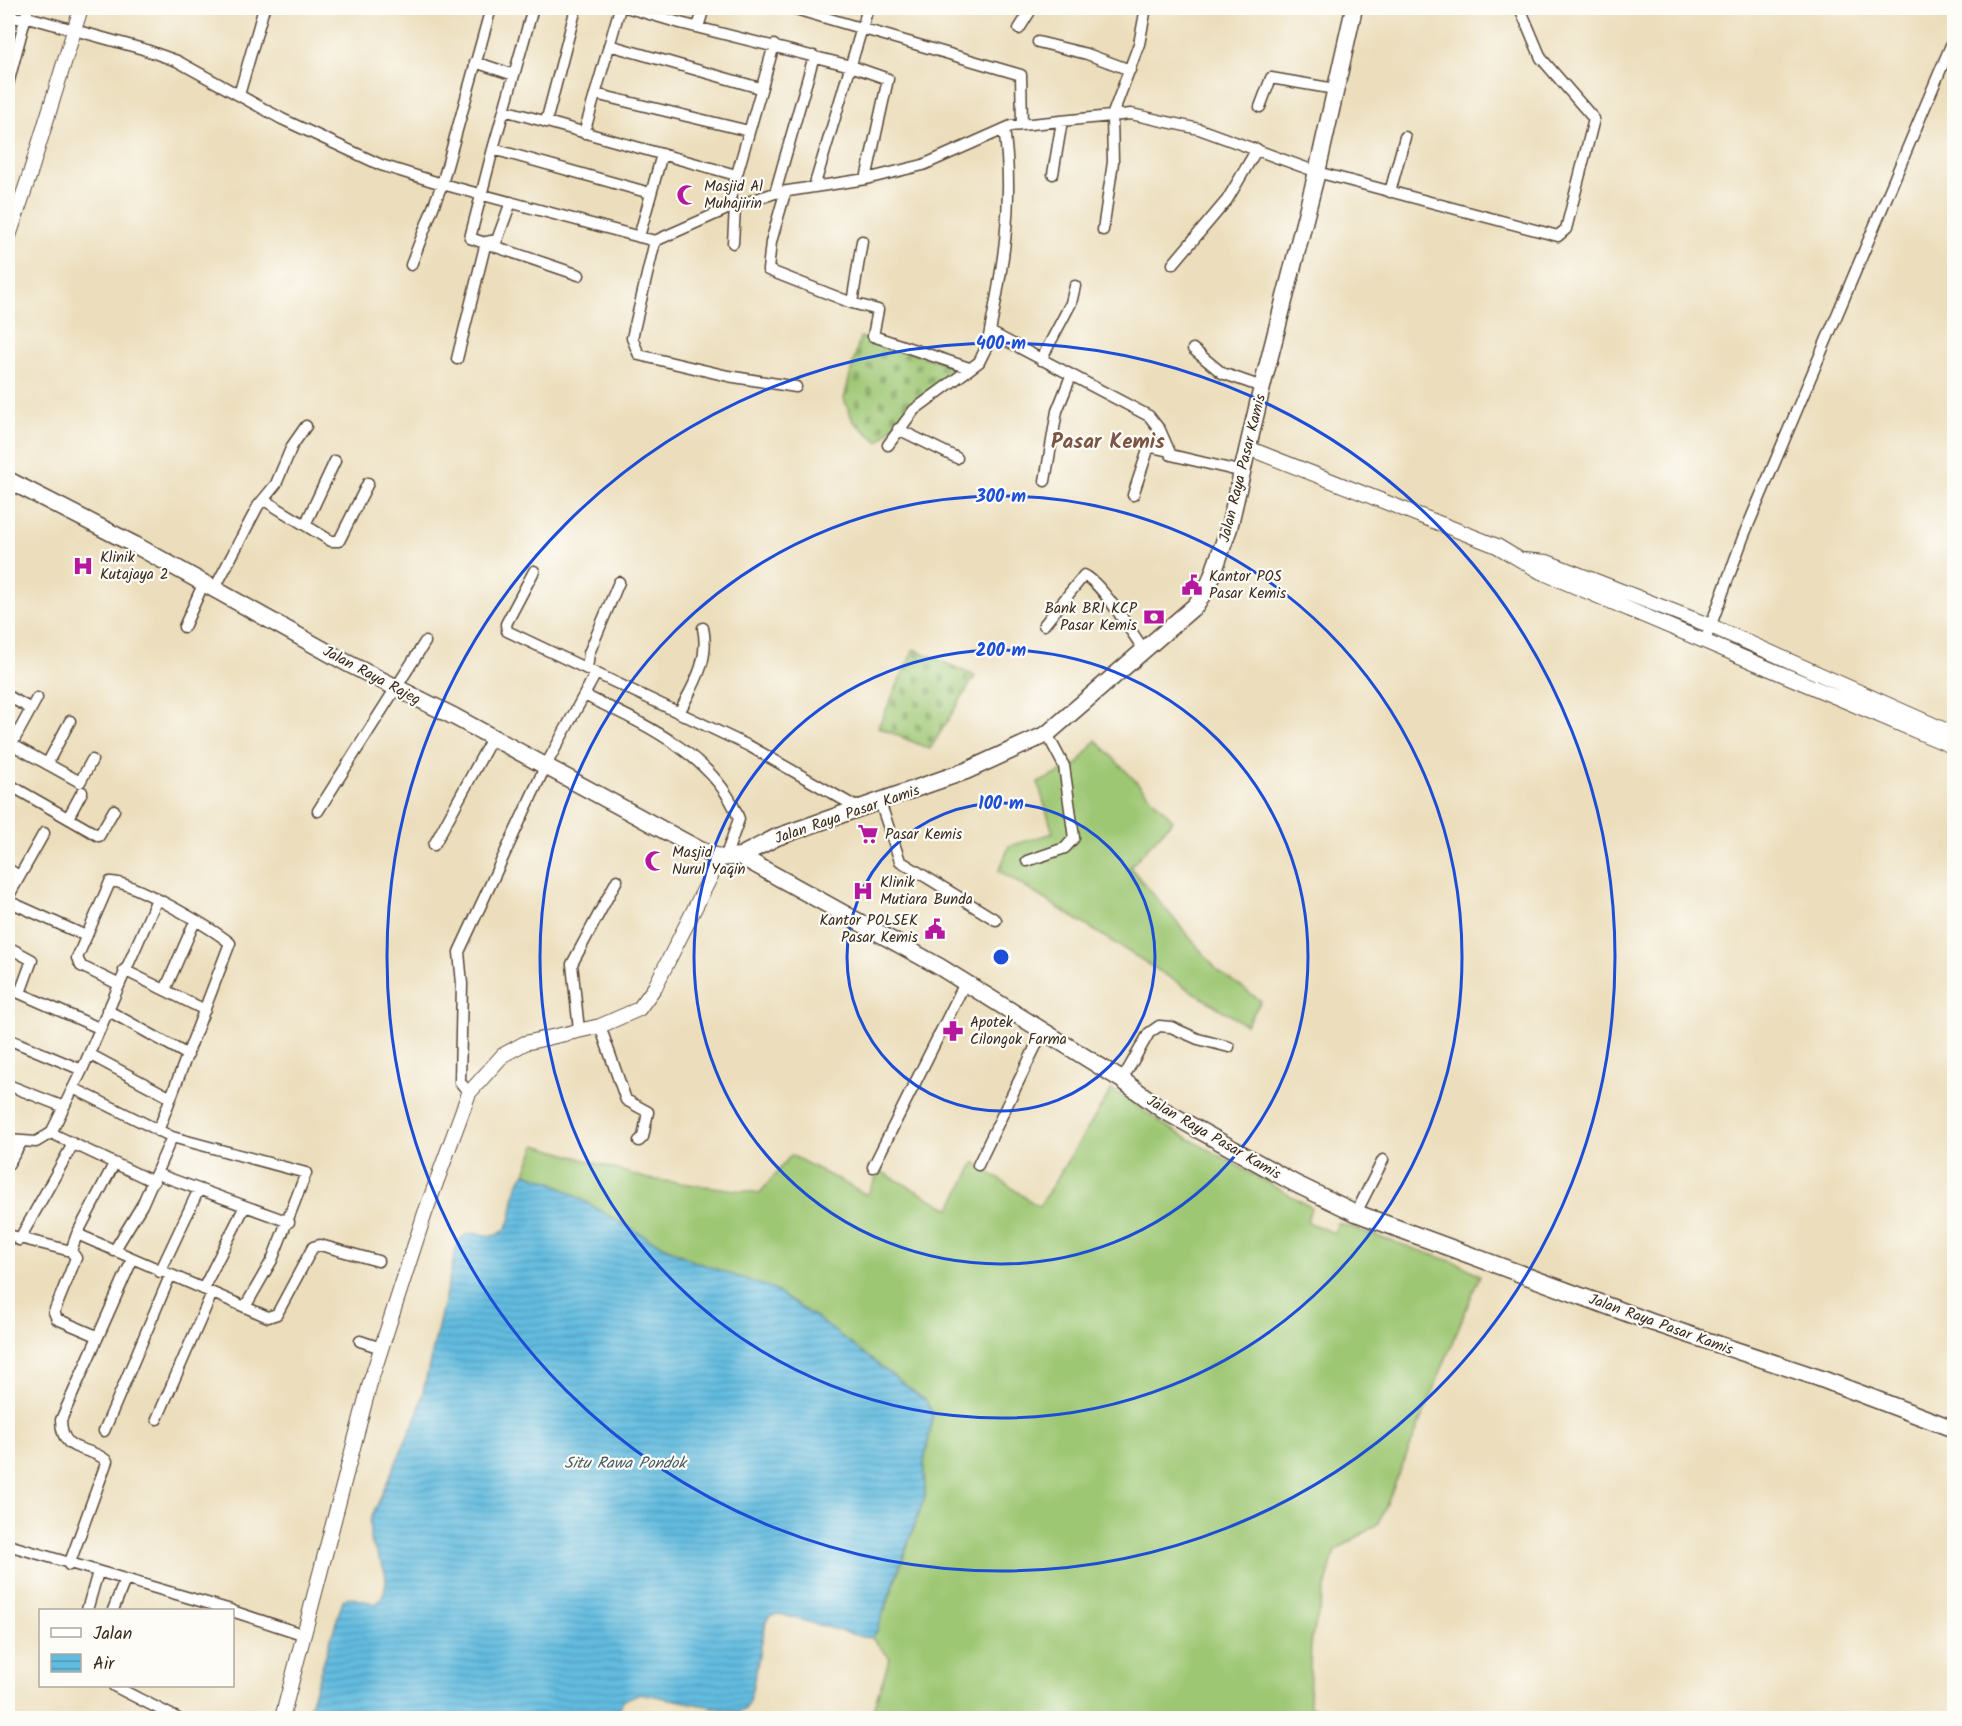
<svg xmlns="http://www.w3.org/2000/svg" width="1962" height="1726" viewBox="0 0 1962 1726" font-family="Kalam,sans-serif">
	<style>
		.grass { fill: #9ec773; stroke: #6c7848; stroke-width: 1.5 }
		.cemetery { fill: url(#cemetery-stones); stroke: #6c7848; stroke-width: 1.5 }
		.water { fill: url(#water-rules); stroke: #4e737f; stroke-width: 1.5 }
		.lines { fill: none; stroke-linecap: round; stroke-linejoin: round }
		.minor-casing { stroke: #564536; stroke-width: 13 }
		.tertiary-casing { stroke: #564536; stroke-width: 16 }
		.secondary-casing { stroke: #564536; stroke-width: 19 }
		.minor { stroke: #fff; stroke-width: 10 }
		.tertiary { stroke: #fff; stroke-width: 14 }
		.secondary { stroke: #fff; stroke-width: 16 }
		.ring { fill: none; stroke: #1d4ed8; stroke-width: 3 }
		.labels { text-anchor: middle; stroke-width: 4.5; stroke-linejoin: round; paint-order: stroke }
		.poi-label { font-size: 15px; fill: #3b2a1e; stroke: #fdfcf7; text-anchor: start }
		.street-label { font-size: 15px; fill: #3b2a1e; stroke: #fdfcf7 }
		.water-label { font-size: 16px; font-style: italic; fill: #495d62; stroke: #fdfcf7 }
		.district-label { font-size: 21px; font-weight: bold; fill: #7c5444; stroke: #fdfcf7 }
		.centre { fill: #1d4ed8; stroke: #fdfcf7; stroke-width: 3 }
		.ring-label { font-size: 18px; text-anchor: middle; font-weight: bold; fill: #1d4ed8; stroke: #fdfcf7; stroke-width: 4.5; stroke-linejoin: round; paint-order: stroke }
	</style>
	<defs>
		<pattern id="cemetery-stones" width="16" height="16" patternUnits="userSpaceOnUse" patternTransform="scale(1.5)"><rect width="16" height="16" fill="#9ec773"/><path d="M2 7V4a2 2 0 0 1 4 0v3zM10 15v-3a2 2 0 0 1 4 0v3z" fill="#82a25e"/></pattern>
		<pattern id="water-rules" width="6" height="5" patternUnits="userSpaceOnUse" patternTransform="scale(1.5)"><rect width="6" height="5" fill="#62bce0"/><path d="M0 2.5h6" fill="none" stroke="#5299b5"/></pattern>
	</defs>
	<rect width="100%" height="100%" fill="#fdfcf7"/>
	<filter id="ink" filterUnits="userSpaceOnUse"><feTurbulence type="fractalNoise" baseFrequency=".0167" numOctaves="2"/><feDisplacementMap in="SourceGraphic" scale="12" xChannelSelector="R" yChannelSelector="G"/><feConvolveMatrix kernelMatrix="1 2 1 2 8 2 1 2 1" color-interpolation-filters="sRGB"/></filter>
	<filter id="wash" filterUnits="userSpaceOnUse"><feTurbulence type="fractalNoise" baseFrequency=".008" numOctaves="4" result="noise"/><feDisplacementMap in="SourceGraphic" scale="24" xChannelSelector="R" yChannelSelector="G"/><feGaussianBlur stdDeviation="1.35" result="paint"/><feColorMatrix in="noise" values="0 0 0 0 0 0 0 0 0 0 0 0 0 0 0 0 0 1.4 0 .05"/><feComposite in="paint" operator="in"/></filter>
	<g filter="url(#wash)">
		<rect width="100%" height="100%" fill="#ecdebc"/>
		<!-- grass -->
		<path class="grass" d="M 1096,740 L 1173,820 L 1130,867 L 1218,971 L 1261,1001 L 1246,1025 L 999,871 L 1009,846 L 1053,833 L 1038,783 L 1078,764 Z
			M 1112,1089 L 1168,1127 L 1311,1207 L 1307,1222 L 1334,1233 L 1338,1223 L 1460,1264 L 1480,1275 L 1379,1523 L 1335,1551 L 1311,1641 L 1309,1704 L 1326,1718 L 870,1718 L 890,1658 L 871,1637 L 886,1608 L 925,1496 L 924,1464 L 933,1414 L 926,1401 L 821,1321 L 771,1288 L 693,1261 L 646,1237 L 551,1182 L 525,1173 L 536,1145 L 648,1179 L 760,1193 L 791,1155 L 867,1195 L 880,1171 L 950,1209 L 975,1162 L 1039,1207 Z"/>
		<!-- cemetery -->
		<path class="cemetery" d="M 860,337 L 964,369 L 917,399 L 879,442 L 853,421 L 844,399 Z
			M 914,649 L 975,676 L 930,749 L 878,727 Z"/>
		<!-- water -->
		<path class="water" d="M 525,1173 L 551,1182 L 646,1237 L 693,1261 L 771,1288 L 821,1321 L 926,1401 L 933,1414 L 924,1463 L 925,1496 L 876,1633 L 871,1637 L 862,1637 L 780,1614 L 770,1615 L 766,1622 L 749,1704 L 744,1710 L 738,1712 L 640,1693 L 624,1700 L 613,1718 L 306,1718 L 343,1600 L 349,1597 L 377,1604 L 384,1593 L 386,1581 L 385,1571 L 370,1540 L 370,1521 L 418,1413 L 457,1245 C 469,1221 486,1244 502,1232 C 518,1220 508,1193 525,1173 Z"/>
	</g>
	<g filter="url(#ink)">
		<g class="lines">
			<!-- minor casing -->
			<g class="minor-casing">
				<path id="minor" d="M 533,8 L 493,149 L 470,238 L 579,275
					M 629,8 L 680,23 L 851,66 L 888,79 L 866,179
					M 792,8 L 1021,75 L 1022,125
					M 8,18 L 31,18 L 143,49 L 177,61 L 282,119 L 381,165 L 442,184 L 655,241 L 727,209 L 775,193 L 866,179 L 923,165 L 1011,126 L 1131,114 L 1199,129 L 1317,172 L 1558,236 L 1566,229 L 1594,119 L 1541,58 L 1520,8
					M 698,27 L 704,8
					M 1019,29 L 1032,8
					M 1038,42 L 1087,54 L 1130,70
					M 609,45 L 760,88
					M 475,62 L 514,75
					M 8,84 L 28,8
					M 595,94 L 749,131
					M 239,95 L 264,8
					M 1260,107 L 1271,78 L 1335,89
					M 504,110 L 736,175
					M 546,122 L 576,8
					M 584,133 L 620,8
					M 493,149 L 650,193
					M 1053,174 L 1062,121
					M 814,187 L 868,8
					M 1390,192 L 1405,137
					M 775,193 L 814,56
					M 785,193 L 771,242 L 768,270 L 852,303 L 862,241
					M 727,209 L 774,45
					M 1103,230 L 1113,162 L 1112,116 L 1139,44 L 1146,8
					M 639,237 L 662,154
					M 655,241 L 632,338 L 639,355 L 728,376 L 796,387
					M 733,243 L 735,207
					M 1173,264 L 1227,200 L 1257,149
					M 411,265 L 442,184 L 491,8
					M 852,303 L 878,310 L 873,336 L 969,368
					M 990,332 L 1149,416 L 1160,430 L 1171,455 L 1243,472
					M 1193,349 L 1222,373 L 1262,387
					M 457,359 L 486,242 L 497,240 L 511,202
					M 1041,360 L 1071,303 L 1075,286
					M 898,429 L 957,458
					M 888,445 L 914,410 L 979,362 L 987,346 C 1002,274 1015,203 1004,129
					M 1045,481 L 1057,411 L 1071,376
					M 1133,495 L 1148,450 L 1152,447 L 1169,451
					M 264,500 L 331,541 L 339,541 L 368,483
					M 305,525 L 335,461
					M 534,571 L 506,624 L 507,631 L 751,747 L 858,808
					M 215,588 L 258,506 L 276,484 L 292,446 L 306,426
					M 1044,625 L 1084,575 C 1101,582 1132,633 1144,650
					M 184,627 L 201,589 L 202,581
					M 1705,641 L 1744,535 L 1954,38
					M 587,669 L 589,653 L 619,582
					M 584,695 C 640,722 716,755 739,819 L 725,858
					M 8,696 L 31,709
					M 680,711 C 694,684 710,660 703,628
					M 11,744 L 80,782 L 92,760
					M 8,751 L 37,698
					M 47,764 L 70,721
					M 8,784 L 99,836 L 114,810
					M 880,802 L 900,861 L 996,920
					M 318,811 L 425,642
					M 68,818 L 82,792
					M 434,845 L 492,738
					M 1027,861 L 1065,848 L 1074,838 L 1064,766 L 1047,734
					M 8,869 L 19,876
					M 8,897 L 44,833
					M 8,901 L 86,936
					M 8,947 L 32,960 L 20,993
					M 124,970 L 205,1010
					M 118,984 L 81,966 L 77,958 L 110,882 C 129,879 213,929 230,943 L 158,1131
					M 8,988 L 99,1028
					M 165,990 L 195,921
					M 107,1010 L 188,1055
					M 600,1026 L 626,1100 L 648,1112 L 643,1137 L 639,1141
					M 579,1030 L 572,964 L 617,880
					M 8,1039 L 82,1070
					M 89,1054 L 171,1098
					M 1122,1080 L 1149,1033 L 1159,1026 L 1171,1027 L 1198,1039 L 1229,1047
					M 8,1085 L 64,1107
					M 73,1088 L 172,1137 L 306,1173 L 272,1260 L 245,1307
					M 469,1093 L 460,1082 L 462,984 L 459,952 L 545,767 L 596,673
					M 51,1133 L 154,1182
					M 8,1140 L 36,1142 L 51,1133 L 82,1070 L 157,899
					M 8,1165 L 21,1143
					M 978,1165 L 1043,1031
					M 873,1167 L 965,983
					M 157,1174 L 289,1222
					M 1356,1213 L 1383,1160
					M 77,1234 L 268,1317 L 277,1314 L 313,1247 L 320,1245 L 378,1261
					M 8,1235 L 71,1251
					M 19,1240 L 73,1144
					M 114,1251 L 142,1205 L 172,1137
					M 160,1272 L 199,1189
					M 203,1289 L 245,1206
					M 97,1336 L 57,1319 L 54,1312 L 76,1258 L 71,1251 L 77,1234 L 114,1164
					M 360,1341 L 381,1348
					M 157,1419 L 212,1293
					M 104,1431 L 170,1276
					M 8,1545 L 231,1610
					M 69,1565 L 107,1461 C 88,1444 62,1456 61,1420 L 132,1260
					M 87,1610 L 98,1572
					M 113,1610 L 125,1580
					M 232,1611 L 302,1634
					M 114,1686 L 177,1718"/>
			</g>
			<!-- tertiary casing -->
			<g class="tertiary-casing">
				<path id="tertiary" d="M 8,239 L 28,180 L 81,8
					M 1248,448 L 1497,546 L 1541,572 L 1954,747
					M 1524,560 L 1547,562 L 1711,626 L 1954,734
					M 282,1718 L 370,1383 L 425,1213 L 469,1093 L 503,1055 L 525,1043 L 600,1026 L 639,1009 L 655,987 L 720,858"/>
			</g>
			<!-- secondary casing -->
			<g class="secondary-casing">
				<path id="secondary" d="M 8,480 L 137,546 L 347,663 L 455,717 L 700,850 L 720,858 L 740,856 L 777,837 L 966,771 L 1047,734 L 1196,605 L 1210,582 L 1229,528 L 1262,387 L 1317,172 L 1354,8
					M 740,856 L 940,967 L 1122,1080 L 1163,1110 L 1294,1183 L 1356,1213 L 1651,1322 L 1819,1378 L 1954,1429"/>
			</g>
			<!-- minor -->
			<use href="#minor" class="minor"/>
			<!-- tertiary -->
			<use href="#tertiary" class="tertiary"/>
			<!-- secondary -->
			<use href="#secondary" class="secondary"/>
		</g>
	</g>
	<!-- distance rings -->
	<g class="ring">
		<circle cx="1001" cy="957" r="154"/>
		<circle cx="1001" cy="957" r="307"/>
		<circle cx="1001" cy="957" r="461"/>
		<circle cx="1001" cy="957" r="614"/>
	</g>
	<!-- icons -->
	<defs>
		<g id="mosque-bare" transform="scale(1.62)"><path d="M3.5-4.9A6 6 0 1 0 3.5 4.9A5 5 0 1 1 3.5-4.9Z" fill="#b5179e" stroke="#fdfcf7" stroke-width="2.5" paint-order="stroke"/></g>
		<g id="hospital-bare" transform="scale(1.62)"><path d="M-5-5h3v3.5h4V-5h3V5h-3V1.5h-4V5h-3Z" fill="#b5179e" stroke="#fdfcf7" stroke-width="2.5" paint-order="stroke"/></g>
		<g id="civic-bare" transform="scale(1.62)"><path d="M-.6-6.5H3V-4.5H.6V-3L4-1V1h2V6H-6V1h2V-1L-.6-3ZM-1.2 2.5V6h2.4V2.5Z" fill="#b5179e" stroke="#fdfcf7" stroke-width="2.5" paint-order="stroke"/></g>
		<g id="bank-bare" transform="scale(1.62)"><path d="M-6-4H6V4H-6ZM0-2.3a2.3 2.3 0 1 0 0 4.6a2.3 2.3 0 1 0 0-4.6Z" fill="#b5179e" stroke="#fdfcf7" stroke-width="2.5" paint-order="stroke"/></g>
		<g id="supermarket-bare" transform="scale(1.62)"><path d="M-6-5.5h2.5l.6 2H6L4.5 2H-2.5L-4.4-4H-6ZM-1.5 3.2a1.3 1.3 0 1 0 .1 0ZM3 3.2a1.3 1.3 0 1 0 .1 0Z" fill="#b5179e" stroke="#fdfcf7" stroke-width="2.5" paint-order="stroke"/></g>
		<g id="pharmacy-bare" transform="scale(1.62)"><path d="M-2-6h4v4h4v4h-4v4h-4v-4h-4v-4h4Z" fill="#b5179e" stroke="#fdfcf7" stroke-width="2.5" paint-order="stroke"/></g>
	</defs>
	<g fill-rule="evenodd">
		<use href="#mosque-bare" x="687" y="195"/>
		<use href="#hospital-bare" x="83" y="566"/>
		<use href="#civic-bare" x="1192" y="585"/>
		<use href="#bank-bare" x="1154" y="617"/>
		<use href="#supermarket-bare" x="868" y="834"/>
		<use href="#mosque-bare" x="655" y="861"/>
		<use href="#hospital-bare" x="863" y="891"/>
		<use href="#civic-bare" x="935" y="929"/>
		<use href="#pharmacy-bare" x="953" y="1031"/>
	</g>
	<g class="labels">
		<!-- poi labels -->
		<g class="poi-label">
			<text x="704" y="191">Masjid Al<tspan x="704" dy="17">Muhajirin</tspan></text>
			<text x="100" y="562">Klinik<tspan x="100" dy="17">Kutajaya 2</tspan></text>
			<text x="1209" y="581">Kantor POS<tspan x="1209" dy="17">Pasar Kemis</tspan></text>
			<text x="1137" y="613" text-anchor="end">Bank BRI KCP<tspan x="1137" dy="17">Pasar Kemis</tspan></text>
			<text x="885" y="839">Pasar Kemis</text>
			<text x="672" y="857">Masjid<tspan x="672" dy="17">Nurul Yaqin</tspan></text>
			<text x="880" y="887">Klinik<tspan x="880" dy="17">Mutiara Bunda</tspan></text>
			<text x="918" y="925" text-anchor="end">Kantor POLSEK<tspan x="918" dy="17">Pasar Kemis</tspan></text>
			<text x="970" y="1027">Apotek<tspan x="970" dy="17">Cilongok Farma</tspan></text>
		</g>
		<!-- street labels -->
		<g class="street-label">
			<text transform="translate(1242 468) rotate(-76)" y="5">Jalan Raya Pasar Kamis</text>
			<text transform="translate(372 675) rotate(28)" y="5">Jalan Raya Rajeg</text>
			<text transform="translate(847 814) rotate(-19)" y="5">Jalan Raya Pasar Kamis</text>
			<text transform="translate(1214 1137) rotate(30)" y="5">Jalan Raya Pasar Kamis</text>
			<text transform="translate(1661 1324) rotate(20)" y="5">Jalan Raya Pasar Kamis</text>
		</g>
		<!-- water labels -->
		<g class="water-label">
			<text x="625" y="1468">Situ Rawa Pondok</text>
		</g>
		<!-- district labels -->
		<g class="district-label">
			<text x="1108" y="448">Pasar Kemis</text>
		</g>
	</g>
	<circle cx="1001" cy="957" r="9" class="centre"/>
	<g class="ring-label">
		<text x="1001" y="349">400 m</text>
		<text x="1001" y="502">300 m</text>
		<text x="1001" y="656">200 m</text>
		<text x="1001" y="809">100 m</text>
	</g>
	<!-- margin -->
	<rect width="1962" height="1726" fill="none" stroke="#fdfcf7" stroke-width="30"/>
	<!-- legend -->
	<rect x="39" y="1609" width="195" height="78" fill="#fdfcf7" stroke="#afa8a0" stroke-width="1.5"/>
	<rect x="51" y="1628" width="30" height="9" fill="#ffffff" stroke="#afa8a0" stroke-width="1.5"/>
	<text x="93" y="1639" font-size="18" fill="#3b2a1e">Jalan</text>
	<rect x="51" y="1654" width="30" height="18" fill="url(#water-rules)" stroke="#afa8a0" stroke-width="1.5"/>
	<text x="93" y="1669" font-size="18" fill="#3b2a1e">Air</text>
</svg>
